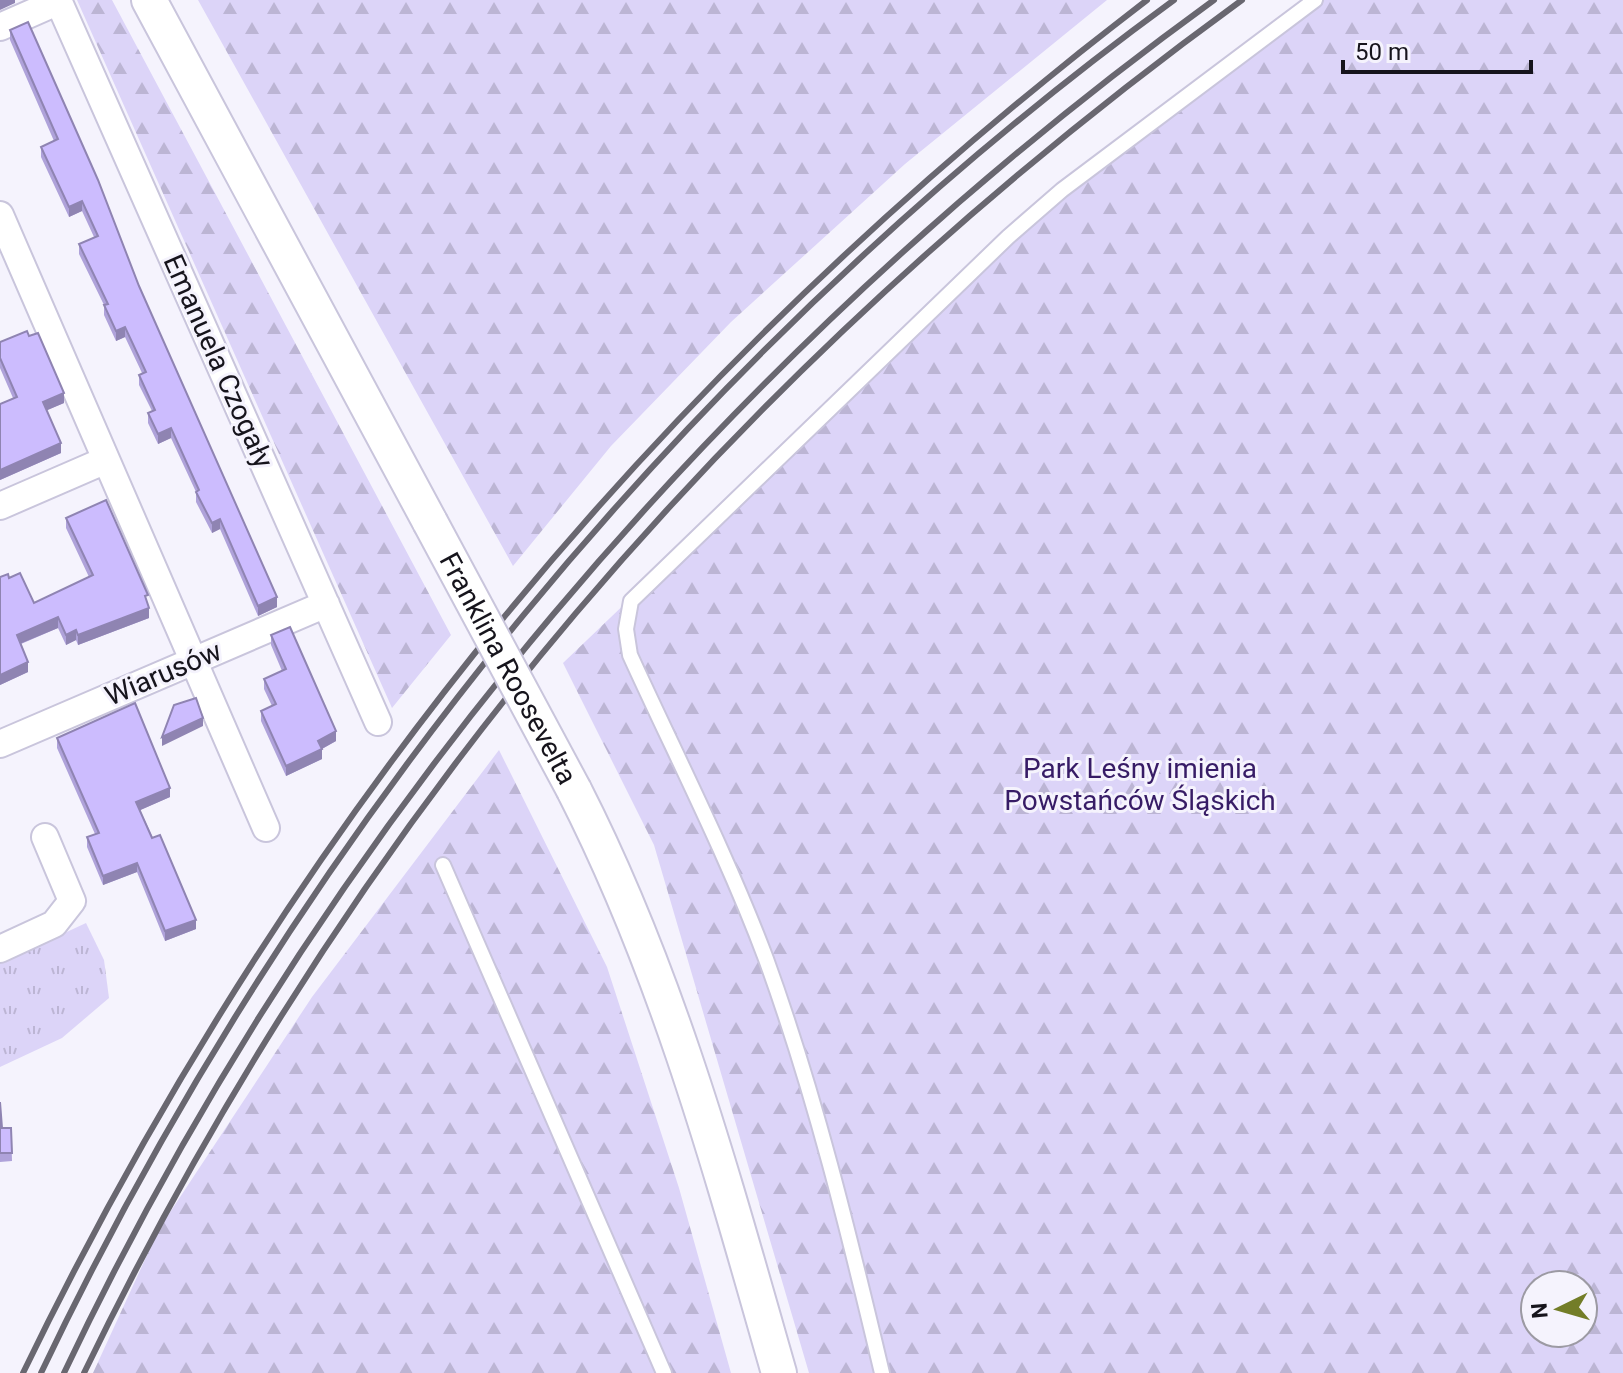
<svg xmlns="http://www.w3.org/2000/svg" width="1623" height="1373" viewBox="0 0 1623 1373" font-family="Roboto,sans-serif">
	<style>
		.grass { fill: url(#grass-tufts) }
		.forest { fill: url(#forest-firs); fill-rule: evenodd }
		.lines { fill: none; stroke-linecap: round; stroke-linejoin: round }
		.service-casing { stroke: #c9c5dc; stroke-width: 18 }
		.minor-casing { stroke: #c9c5dc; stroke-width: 30 }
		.tertiary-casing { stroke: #c9c5dc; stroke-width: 38 }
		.service { stroke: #fff; stroke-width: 14 }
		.minor { stroke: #fff; stroke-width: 26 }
		.tertiary { stroke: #fff; stroke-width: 34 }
		.rail { stroke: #696770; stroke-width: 6 }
		.tertiary-bridge-casing { stroke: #c9c5dc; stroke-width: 38; stroke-linecap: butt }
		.tertiary-bridge { stroke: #fff; stroke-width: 34 }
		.wall { fill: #afa2da }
		.shaded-wall { fill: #8f84b2 }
		.building { fill: #ccbcfe; stroke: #8f84b2; stroke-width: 2 }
		.labels { text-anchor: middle; stroke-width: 6; stroke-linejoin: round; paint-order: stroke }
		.street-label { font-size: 28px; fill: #16141c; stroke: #f5f3fd }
		.park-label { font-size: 28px; fill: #371c66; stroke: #f5f3fd }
	</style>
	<defs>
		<pattern id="grass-tufts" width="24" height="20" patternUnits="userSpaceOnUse" patternTransform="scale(2)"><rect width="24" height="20" fill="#dcd4f8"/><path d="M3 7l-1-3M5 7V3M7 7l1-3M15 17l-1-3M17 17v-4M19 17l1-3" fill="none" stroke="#bcb5d4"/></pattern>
		<pattern id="forest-firs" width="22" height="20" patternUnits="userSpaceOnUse" patternTransform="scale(2)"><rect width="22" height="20" fill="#dcd4f8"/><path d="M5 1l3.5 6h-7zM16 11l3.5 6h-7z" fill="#bcb5d4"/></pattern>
	</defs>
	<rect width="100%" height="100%" fill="#f5f3fd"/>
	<!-- grass -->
	<path class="grass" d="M 86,923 L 104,960 L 109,998 L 62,1038 L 0,1067 L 0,963 Z"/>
	<!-- forest -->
	<path class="forest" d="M 77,0 L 112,0 L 451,635 L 392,708 Z
		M 198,0 L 1107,0 L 905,164 L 731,322 L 611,446 L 513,566 Z
		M 1315,0 L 1623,0 L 1623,1373 L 809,1373 L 654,845 L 563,663 L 1008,237 ZM 1535,1285 L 1583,1285 L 1583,1333 L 1535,1333 Z
		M 499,750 L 607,967 L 679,1188 L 731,1373 L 93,1373 L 159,1229 L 312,997 Z"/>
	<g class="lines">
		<!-- service casing -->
		<g class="service-casing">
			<path id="service" d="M 443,865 L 664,1373
				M 882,1373 C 849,1234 815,1094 766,959 C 727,855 676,756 630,655 L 626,629 L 631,601 L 1008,237 L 1062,190 L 1315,0"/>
		</g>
		<!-- minor casing -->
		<g class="minor-casing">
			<path id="minor" d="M 58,0 L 378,722
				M 0,27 L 59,1
				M 0,215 L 266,828
				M 0,506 L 106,460
				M 0,744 L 326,604
				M 0,949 L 54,924 L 72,901 L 45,837"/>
		</g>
		<!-- tertiary casing -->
		<g class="tertiary-casing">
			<path id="tertiary" d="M 149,0 L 430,522
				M 574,790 C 669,976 722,1174 779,1373"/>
		</g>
		<!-- service -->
		<use href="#service" class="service"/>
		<!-- minor -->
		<use href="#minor" class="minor"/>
		<!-- tertiary -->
		<use href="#tertiary" class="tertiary"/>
		<!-- rail -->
		<path class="rail" d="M 23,1373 C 290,821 660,372 1147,0
			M 41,1373 C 298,833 690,353 1174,0
			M 64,1373 C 322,828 727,353 1214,0
			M 84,1373 C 355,812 738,366 1242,0"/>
		<!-- tertiary-bridge casing -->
		<g class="tertiary-bridge-casing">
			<g id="tertiary-bridge">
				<path id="s1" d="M 430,522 L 574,790"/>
			</g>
		</g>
		<!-- tertiary-bridge -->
		<use href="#tertiary-bridge" class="tertiary-bridge"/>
	</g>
	<!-- wall -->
	<path class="wall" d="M 10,30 L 139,286 L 277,607 L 258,616 L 220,529 L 212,533 L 196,502 L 196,492 L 171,438 L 158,444 L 148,423 L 148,413 L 152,411 L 139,385 L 139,375 L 142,373 L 125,337 L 116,341 L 104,315 L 104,305 L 79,254 L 79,244 L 94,237 L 82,211 L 69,217 L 41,157 L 41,147 L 54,141 L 10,40 Z
		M 0,342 L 64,403 L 47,410 L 61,453 L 0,480 L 0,404 L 13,398 L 0,368 Z
		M 66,518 L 148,604 L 149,618 L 78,645 L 76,640 L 66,645 L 58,628 L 21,644 L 28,672 L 0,685 L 0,577 L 9,578 L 34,603 L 89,577 L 66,528 Z
		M 271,635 L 336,741 L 322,749 L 322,759 L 286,776 L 261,721 L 261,711 L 272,706 L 264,689 L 264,679 L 282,671 L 271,645 Z
		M 57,738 L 170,797 L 140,810 L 196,929 L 165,941 L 137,872 L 103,885 L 87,847 L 87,837 L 95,834 L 57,748 Z
		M 0,1102 L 2,1128 L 11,1128 L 12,1161 L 0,1162 Z"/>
	<!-- shaded-wall -->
	<path class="shaded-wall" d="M 0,0 L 15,0 L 15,3 L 0,10 Z
		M 82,201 L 82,211 L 69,217 L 69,207 Z
		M 125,327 L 125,337 L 116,341 L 116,331 Z
		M 64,393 L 64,403 L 43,412 L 43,402 Z
		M 171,428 L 171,438 L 158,444 L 158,434 Z
		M 61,443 L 61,453 L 0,480 L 0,470 Z
		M 220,519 L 220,529 L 212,533 L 212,523 Z
		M 277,597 L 277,607 L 258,616 L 258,606 Z
		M 149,608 L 149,618 L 78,645 L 78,635 Z
		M 58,617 L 58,628 L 17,645 L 17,635 Z
		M 76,630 L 76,640 L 66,645 L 66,635 Z
		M 28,662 L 28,672 L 0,685 L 0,675 Z
		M 203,718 L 203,726 L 162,746 L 162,737 Z
		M 336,731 L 336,741 L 318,751 L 318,741 Z
		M 322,749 L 322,759 L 286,776 L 286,766 Z
		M 170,788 L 170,797 L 136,812 L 136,802 Z
		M 137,863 L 137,872 L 103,885 L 103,876 Z
		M 196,920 L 196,929 L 165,941 L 165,931 Z"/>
	<!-- building -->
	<path class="building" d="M 28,22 L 98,180 L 139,286 L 277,597 L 258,606 L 220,519 L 212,523 L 196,492 L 199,490 L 171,428 L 158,434 L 148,413 L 155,410 L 139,375 L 146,372 L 125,327 L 116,331 L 104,305 L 108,304 L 79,244 L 98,236 L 82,201 L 69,207 L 41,147 L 58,139 L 10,30 Z
		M 27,331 L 29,336 L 38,333 L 64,393 L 43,402 L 61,443 L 0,470 L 0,404 L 17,397 L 0,358 L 0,342 Z
		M 106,500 L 148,595 L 145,596 L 149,608 L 78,635 L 76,630 L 66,635 L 58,617 L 17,635 L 28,662 L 0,675 L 0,577 L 8,574 L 9,578 L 20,573 L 34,603 L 93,575 L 66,518 Z
		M 290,627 L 336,731 L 318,741 L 322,749 L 286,766 L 261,711 L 276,704 L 264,679 L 286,669 L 271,635 Z
		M 196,698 L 203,718 L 162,737 L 174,705 Z
		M 135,703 L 170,788 L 136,802 L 152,838 L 160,835 L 196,920 L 165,931 L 137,863 L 103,876 L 87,837 L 99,833 L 57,738 Z
		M 0,1102 L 2,1128 L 11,1128 L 12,1153 L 0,1153 Z"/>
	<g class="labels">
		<!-- street labels -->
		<g class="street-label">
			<text transform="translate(219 361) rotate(66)" y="10">Emanuela Czogały</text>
			<text dy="10" stroke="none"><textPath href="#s1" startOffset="166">Franklina Roosevelta</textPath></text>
			<text transform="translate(163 673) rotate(-23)" y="10">Wiarusów</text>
		</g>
		<!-- park labels -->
		<g class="park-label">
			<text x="1140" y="778">Park Leśny imienia<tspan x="1140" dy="32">Powstańców Śląskich</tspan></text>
		</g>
	</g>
	<!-- north arrow -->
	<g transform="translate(1559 1309) rotate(265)"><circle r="38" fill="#f5f3fd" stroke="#9c9aa3" stroke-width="2"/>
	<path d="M0-6L14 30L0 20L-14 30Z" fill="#737d28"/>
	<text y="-12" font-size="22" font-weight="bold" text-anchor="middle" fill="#16141c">N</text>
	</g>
	<!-- scale -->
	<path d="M1343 60v12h188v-12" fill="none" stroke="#16141c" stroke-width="4"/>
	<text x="1355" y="60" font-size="24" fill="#16141c" stroke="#f5f3fd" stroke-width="6" paint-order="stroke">50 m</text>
</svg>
